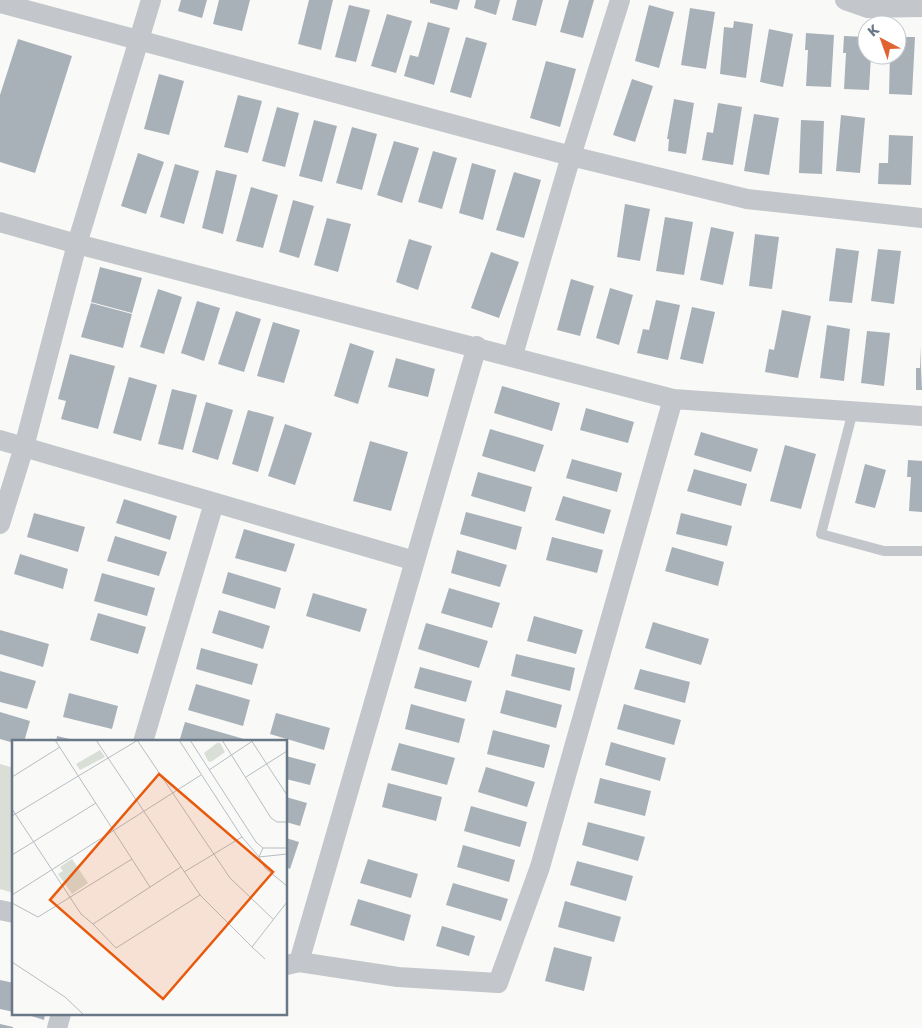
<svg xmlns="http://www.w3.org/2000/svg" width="922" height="1028" viewBox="0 0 922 1028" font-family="Poppins,sans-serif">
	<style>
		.green { fill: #d9ded6 }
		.building { fill: #a9b1b8 }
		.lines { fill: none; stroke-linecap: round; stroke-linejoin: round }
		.service { stroke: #c3c6ca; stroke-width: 10 }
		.minor { stroke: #c3c6ca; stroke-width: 20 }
		.inset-road { fill: none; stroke: #b6bdc3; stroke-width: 1 }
		.view { fill: #e8590c; fill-opacity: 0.15; stroke: #e8590c; stroke-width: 2.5 }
		.inset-edge { fill: none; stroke: #697887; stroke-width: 2.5 }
	</style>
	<rect width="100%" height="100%" fill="#f9f9f7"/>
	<!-- green -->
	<path class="green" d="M 0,764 L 14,768 L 14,893 L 0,889 Z"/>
	<!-- building -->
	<path class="building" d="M 181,0 L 207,0 L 202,18 L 178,11 Z
		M 219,0 L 250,0 L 242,31 L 213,24 Z
		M 309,0 L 333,0 L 321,50 L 298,44 Z
		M 430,0 L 460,0 L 457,10 L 430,3 Z
		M 476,0 L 500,0 L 496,15 L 474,8 Z
		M 517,0 L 543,0 L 536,26 L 512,20 Z
		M 569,0 L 594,0 L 583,38 L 560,32 Z
		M 349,5 L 370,10 L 356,62 L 335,57 Z
		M 649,5 L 674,12 L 659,68 L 635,61 Z
		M 690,8 L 715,12 L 706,69 L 681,65 Z
		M 387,14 L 412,21 L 396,73 L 371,66 Z
		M 734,21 L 753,24 L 746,78 L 720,74 L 724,27 L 733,28 Z
		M 428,22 L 450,28 L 434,85 L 404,76 L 410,55 L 418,57 Z
		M 769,29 L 793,34 L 783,87 L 760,82 Z
		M 806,33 L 834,35 L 831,87 L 806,86 L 808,50 L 805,50 Z
		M 844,36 L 867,37 L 867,55 L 871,55 L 869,90 L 844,89 L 846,53 L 843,53 Z
		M 466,37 L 487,43 L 471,98 L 450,92 Z
		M 897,37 L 915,37 L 912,95 L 889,94 L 890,55 L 897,55 Z
		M 18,39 L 72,56 L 35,173 L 0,162 L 0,95 Z
		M 546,61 L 576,69 L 560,127 L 530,118 Z
		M 159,74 L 184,81 L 169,135 L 144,129 Z
		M 632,79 L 653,86 L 635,142 L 613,135 Z
		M 238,95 L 262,101 L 248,153 L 224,147 Z
		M 674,99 L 694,103 L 686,154 L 668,151 L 669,139 L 667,139 Z
		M 718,103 L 742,107 L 733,165 L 702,160 L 707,132 L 713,133 Z
		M 277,107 L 299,113 L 285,167 L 262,161 Z
		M 754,114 L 779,118 L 769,175 L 744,171 Z
		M 841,115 L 865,118 L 860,173 L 836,171 Z
		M 314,120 L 337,126 L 322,182 L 299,176 Z
		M 801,120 L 824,121 L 822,174 L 799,173 Z
		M 352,127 L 377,134 L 362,190 L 336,183 Z
		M 889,135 L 913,136 L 911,185 L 878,184 L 879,163 L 888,163 Z
		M 394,141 L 419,148 L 402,203 L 377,195 Z
		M 433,151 L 457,158 L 442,209 L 418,202 Z
		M 138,153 L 164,162 L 146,214 L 121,206 Z
		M 472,163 L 496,170 L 483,220 L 459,213 Z
		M 175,164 L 199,171 L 184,224 L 160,217 Z
		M 216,170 L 237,175 L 223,234 L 202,228 Z
		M 514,172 L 541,180 L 524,238 L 496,230 Z
		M 251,187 L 278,195 L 263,248 L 236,241 Z
		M 293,200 L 314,206 L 299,258 L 279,252 Z
		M 625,204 L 650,209 L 640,261 L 617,257 Z
		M 665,217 L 693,222 L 684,275 L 656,271 Z
		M 327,218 L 351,224 L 338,272 L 314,265 Z
		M 711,227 L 734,232 L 723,285 L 700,280 Z
		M 755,234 L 779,237 L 772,289 L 749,286 Z
		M 409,239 L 432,246 L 418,290 L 396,282 Z
		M 836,248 L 859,251 L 852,303 L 829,301 Z
		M 878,249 L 901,251 L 894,304 L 871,301 Z
		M 491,252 L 519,262 L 499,318 L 471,308 Z
		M 100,267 L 142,278 L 132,313 L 91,302 Z
		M 571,279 L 594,286 L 580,336 L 557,330 Z
		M 610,288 L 633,295 L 619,345 L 596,338 Z
		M 158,289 L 182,297 L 164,354 L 140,347 Z
		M 656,300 L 680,305 L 668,360 L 637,353 L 643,329 L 649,330 Z
		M 197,301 L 220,308 L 204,361 L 181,353 Z
		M 91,303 L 132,314 L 123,348 L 81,337 Z
		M 692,307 L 715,312 L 703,364 L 680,359 Z
		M 782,310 L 811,316 L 798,378 L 765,372 L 769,349 L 774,350 Z
		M 236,311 L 261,319 L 244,372 L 218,364 Z
		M 273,322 L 300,330 L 284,383 L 257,376 Z
		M 827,325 L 850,329 L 844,381 L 820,378 Z
		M 867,331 L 890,333 L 884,386 L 861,383 Z
		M 350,343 L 374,351 L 358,404 L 334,396 Z
		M 920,347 L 922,390 L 916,390 L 916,368 L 920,368 Z
		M 70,354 L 115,366 L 98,429 L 61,419 L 66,401 L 58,399 Z
		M 396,358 L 435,369 L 428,397 L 388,387 Z
		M 129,377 L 157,385 L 141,441 L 113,433 Z
		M 502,386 L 560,403 L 552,431 L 494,413 Z
		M 172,389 L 197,395 L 183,450 L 158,444 Z
		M 206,402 L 233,410 L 218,460 L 192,452 Z
		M 586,408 L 634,422 L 628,443 L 580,430 Z
		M 248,410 L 274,417 L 258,472 L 232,464 Z
		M 285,424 L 312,433 L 295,485 L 268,476 Z
		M 490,429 L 544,445 L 535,472 L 482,456 Z
		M 701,432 L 758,449 L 751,472 L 694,455 Z
		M 370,441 L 408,452 L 391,511 L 353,501 Z
		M 785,445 L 816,454 L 801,509 L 770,501 Z
		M 572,459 L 622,473 L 617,492 L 566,478 Z
		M 908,460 L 922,461 L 922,512 L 909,511 L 911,477 L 907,477 Z
		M 865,464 L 886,470 L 875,508 L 855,503 Z
		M 694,469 L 747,484 L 741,506 L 687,491 Z
		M 478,472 L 532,487 L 525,512 L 471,496 Z
		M 563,496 L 611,510 L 604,534 L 555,520 Z
		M 124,499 L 177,516 L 170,540 L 116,523 Z
		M 466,512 L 522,527 L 516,550 L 460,534 Z
		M 34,513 L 85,527 L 78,552 L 27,537 Z
		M 681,513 L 732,526 L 727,546 L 676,534 Z
		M 244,529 L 295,544 L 286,572 L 235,558 Z
		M 115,536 L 167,552 L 159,576 L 107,561 Z
		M 552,537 L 603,550 L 597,573 L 546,560 Z
		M 672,547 L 724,562 L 718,586 L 665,571 Z
		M 457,550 L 507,565 L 500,587 L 451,573 Z
		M 20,554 L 68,569 L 63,589 L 14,574 Z
		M 228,572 L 281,588 L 275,609 L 222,593 Z
		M 102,573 L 155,588 L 147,616 L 94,601 Z
		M 449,588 L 500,603 L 492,628 L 441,613 Z
		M 313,593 L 367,609 L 360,632 L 306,616 Z
		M 219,610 L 270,626 L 263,649 L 212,633 Z
		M 98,613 L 146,627 L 138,654 L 90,640 Z
		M 534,616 L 583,630 L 576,654 L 527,641 Z
		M 653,622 L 709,639 L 701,665 L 645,648 Z
		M 426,623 L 488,641 L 479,668 L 418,649 Z
		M 0,630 L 49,644 L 43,667 L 0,654 Z
		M 201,648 L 258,664 L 252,685 L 196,669 Z
		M 516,654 L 575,668 L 570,691 L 511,676 Z
		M 420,667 L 472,681 L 466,702 L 414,688 Z
		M 640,669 L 690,682 L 685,703 L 634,689 Z
		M 0,671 L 36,681 L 27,709 L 0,702 Z
		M 196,684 L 250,700 L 243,726 L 188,710 Z
		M 506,690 L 562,705 L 556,728 L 500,713 Z
		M 69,693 L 118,706 L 112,729 L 63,717 Z
		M 411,704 L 465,719 L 459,743 L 405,729 Z
		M 624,704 L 681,720 L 674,745 L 617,729 Z
		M 0,712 L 30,721 L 24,742 L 14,743 L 0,739 Z
		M 276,713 L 330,728 L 324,750 L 270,734 Z
		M 185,722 L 244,739 L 244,742 L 179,742 Z
		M 493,730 L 550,745 L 544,768 L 487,754 Z
		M 57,736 L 78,741 L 78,742 L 56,742 Z
		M 611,742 L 666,758 L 660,781 L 605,765 Z
		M 399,743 L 455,758 L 447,785 L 391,770 Z
		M 286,756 L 316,764 L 310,785 L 286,779 Z
		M 486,767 L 535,782 L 527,807 L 478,792 Z
		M 600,778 L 651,791 L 645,816 L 594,803 Z
		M 388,783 L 442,797 L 436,821 L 382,807 Z
		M 286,797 L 307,803 L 300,826 L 286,822 Z
		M 471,806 L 527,822 L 520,847 L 464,831 Z
		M 588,822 L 645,837 L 638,861 L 582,845 Z
		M 286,838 L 299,842 L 290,869 L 286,867 Z
		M 463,845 L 515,860 L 509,882 L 457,867 Z
		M 368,859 L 418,874 L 411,898 L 360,883 Z
		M 577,861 L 633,876 L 626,901 L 570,885 Z
		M 453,883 L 508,899 L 501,921 L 446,905 Z
		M 358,899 L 411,915 L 404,941 L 350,925 Z
		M 565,901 L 621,917 L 614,942 L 558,927 Z
		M 442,926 L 475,936 L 469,956 L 436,946 Z
		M 554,947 L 592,957 L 584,991 L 545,981 Z
		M 0,980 L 14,983 L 14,1012 L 0,1009 Z
		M 25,1014 L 45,1014 L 44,1020 Z
		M 0,1024 L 13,1027 L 13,1028 L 0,1028 Z"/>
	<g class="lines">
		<!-- service -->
		<path class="service" d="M 853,411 L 821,534 L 884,551 L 922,551"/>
		<!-- minor -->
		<path class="minor" d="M 845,0 L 868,8 L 922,7
			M 0,3 L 571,156 L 747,199 L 922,218
			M 0,222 L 77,244 L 673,399 L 922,416
			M 513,355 L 571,156 L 620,0
			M 0,440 L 415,561
			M 0,524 L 24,447 L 77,244 L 151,0
			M 143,742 L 214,503
			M 0,910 L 14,913
			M 299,962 L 398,977 L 498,983 L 540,867 L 673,399
			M 287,965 L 299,962 L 477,346
			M 57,1028 L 61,1014"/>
	</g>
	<!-- overview -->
	<g transform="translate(12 740)">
		<rect width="275" height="275" fill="#f9f9f7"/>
		<path d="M 205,3 L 208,3 L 213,12 L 199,22 L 196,21 L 192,13 ZM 88,10 L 93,17 L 68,30 L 64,24 ZM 60,119 L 76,143 L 60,154 L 46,134 L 51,131 L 48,127 Z" fill="#d9ded6"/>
		<path class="inset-road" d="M 43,0 L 138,147M 84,0 L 188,155 L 240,207 L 275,162M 125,0 L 218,138 L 261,179M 167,0 L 230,97 L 247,117 L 275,114M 178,0 L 244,102 L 251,108 L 275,108M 210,0 L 259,78 L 265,82 L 275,82M 239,0 L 275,55M 197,30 L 242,0M 0,37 L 48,7M 234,37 L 275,11M 0,69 L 69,174 L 81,184 L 169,127M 0,76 L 126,0M 251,108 L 247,117 L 253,128 L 275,146M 0,115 L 84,63M 172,132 L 230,97M 0,155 L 189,35M 0,163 L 26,177 L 120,119M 81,184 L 104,208 L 188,155M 240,207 L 253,219M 0,222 L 53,257 L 72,275"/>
		<path class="view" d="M 147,34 L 261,132 L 151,259 L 38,160 Z"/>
		<rect width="275" height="275" class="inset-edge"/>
	</g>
	<!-- north arrow -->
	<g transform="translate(882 40) rotate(319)"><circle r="24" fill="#ffffff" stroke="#c3c9cf"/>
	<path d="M0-4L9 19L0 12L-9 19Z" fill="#e06331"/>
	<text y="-8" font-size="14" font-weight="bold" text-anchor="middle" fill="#697887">K</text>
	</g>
</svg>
